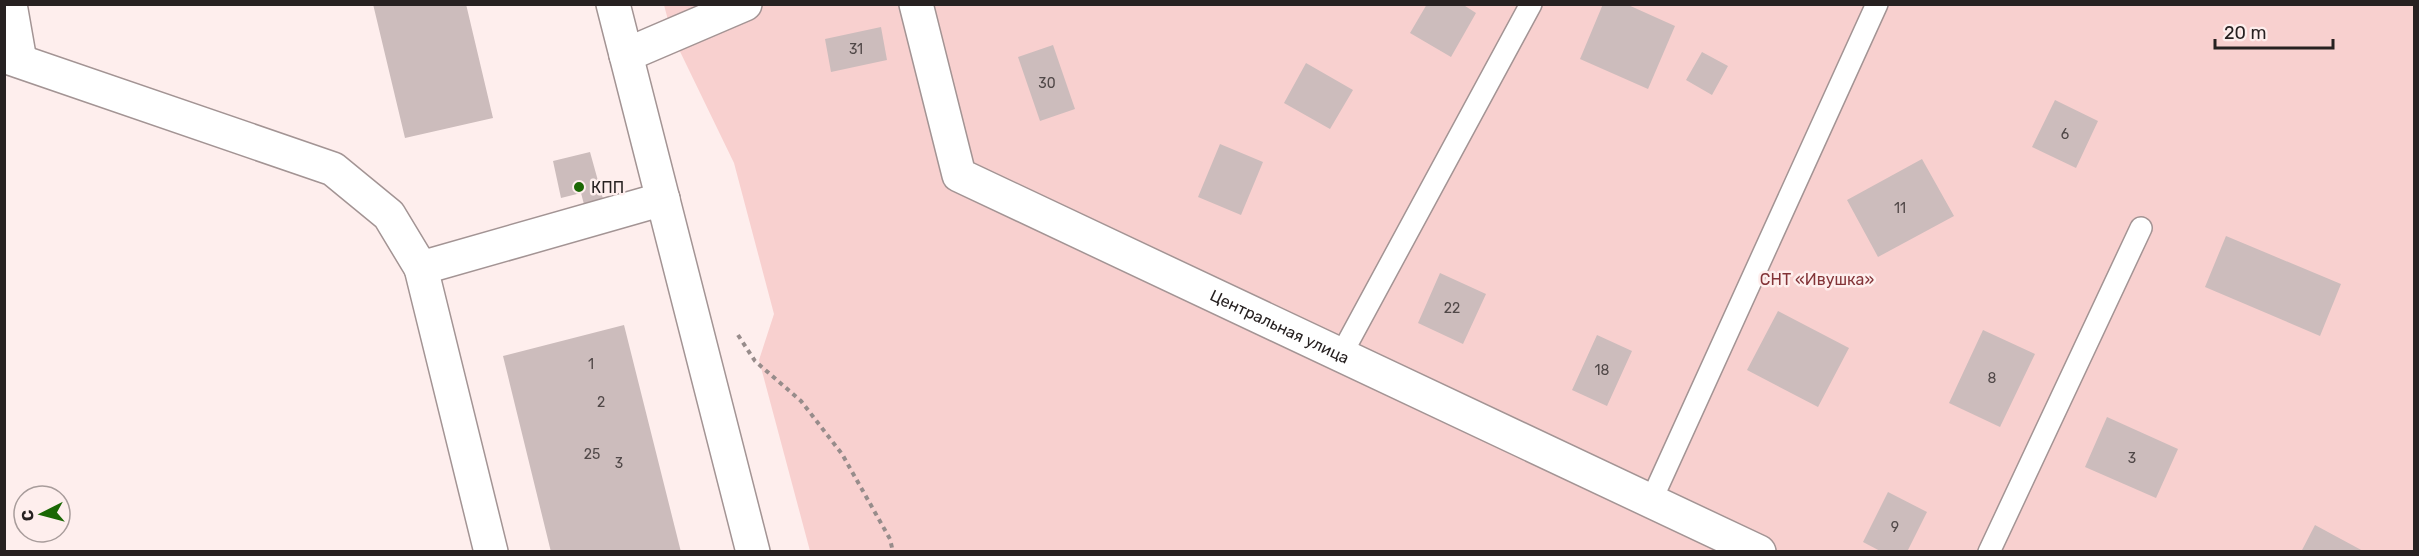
<svg xmlns="http://www.w3.org/2000/svg" width="2419" height="556" viewBox="0 0 2419 556" font-family="Rubik,sans-serif">
	<style>
		.green { fill: #f8d0cf }
		.building { fill: #ccbcbc }
		.lines { fill: none; stroke-linecap: round; stroke-linejoin: round }
		.service-casing { stroke: #a39494; stroke-width: 24 }
		.minor-casing { stroke: #a39494; stroke-width: 36 }
		.path { stroke: #978c8b; stroke-width: 4; stroke-dasharray: 4.5 4.5; stroke-linecap: butt }
		.service { stroke: #fff; stroke-width: 21 }
		.minor { stroke: #fff; stroke-width: 33 }
		.poi-dot { fill: #1a6704; stroke: #feeeed; stroke-width: 2 }
		.labels { text-anchor: middle; stroke-width: 5; stroke-linejoin: round; paint-order: stroke }
		.number-label { font-size: 14px; fill: #504848 }
		.poi-label { font-size: 16px; fill: #272121; stroke: #feeeed; text-anchor: start }
		.park-label { font-size: 16px; fill: #833438; stroke: #feeeed }
		.street-label { font-size: 16px; fill: #272121; stroke: #feeeed }
	</style>
	<rect width="100%" height="100%" fill="#feeeed"/>
	<!-- green -->
	<path class="green" d="M 664,5 L 2414,5 L 2414,551 L 810,551 L 759,360 L 774,314 L 734,163 L 672,35 Z"/>
	<!-- building -->
	<path class="building" d="M 373,4 L 466,4 L 493,118 L 405,138 Z
		M 1427,4 L 1462,4 L 1476,13 L 1451,57 L 1410,33 Z
		M 1603,4 L 1626,4 L 1675,26 L 1648,89 L 1580,59 Z
		M 881,27 L 887,60 L 831,72 L 825,39 Z
		M 1053,45 L 1075,109 L 1040,121 L 1018,57 Z
		M 1702,52 L 1728,66 L 1712,95 L 1686,80 Z
		M 1306,63 L 1353,90 L 1330,129 L 1284,103 Z
		M 2055,100 L 2098,121 L 2076,168 L 2032,147 Z
		M 1220,144 L 1263,162 L 1241,215 L 1198,197 Z
		M 590,152 L 605,206 L 586,212 L 581,193 L 561,198 L 553,161 Z
		M 1922,159 L 1954,216 L 1878,257 L 1847,200 Z
		M 2226,236 L 2341,284 L 2320,336 L 2205,287 Z
		M 1440,273 L 1486,294 L 1463,344 L 1418,323 Z
		M 1778,311 L 1849,348 L 1818,407 L 1747,370 Z
		M 624,325 L 681,552 L 551,552 L 503,356 Z
		M 1983,330 L 2035,354 L 2000,427 L 1949,403 Z
		M 1597,335 L 1632,351 L 1607,406 L 1572,390 Z
		M 2107,417 L 2178,449 L 2156,498 L 2085,467 Z
		M 1888,492 L 1927,512 L 1907,552 L 1882,552 L 1863,542 Z
		M 2315,525 L 2365,552 L 2301,552 Z"/>
	<g class="lines">
		<!-- service casing -->
		<g class="service-casing">
			<path id="service" d="M 1341,355 L 1531,4
				M 1651,501 L 1877,4
				M 1989,552 L 2141,228"/>
		</g>
		<!-- minor casing -->
		<g class="minor-casing">
			<g id="minor">
				<path d="M 10,4 L 20,61"/>
				<path d="M 613,4 L 753,552"/>
				<path id="s1" d="M 916,4 L 959,175 L 1759,552"/>
				<path d="M 626,55 L 745,4"/>
				<path d="M 4,56 L 333,169 L 389,215 L 421,268 L 663,199"/>
				<path d="M 421,268 L 491,552"/>
			</g>
		</g>
		<!-- path -->
		<path class="path" d="M 738,335 L 755,361 L 801,401 L 842,454 L 890,539 L 893,552"/>
		<!-- service -->
		<use href="#service" class="service"/>
		<!-- minor -->
		<use href="#minor" class="minor"/>
	</g>
	<!-- markers -->
	<circle class="poi-dot" cx="579" cy="187" r="6"/>
	<g class="labels">
		<!-- number labels -->
		<g class="number-label">
			<text x="856" y="54">31</text>
			<text x="1047" y="88">30</text>
			<text x="2065" y="139">6</text>
			<text x="1900" y="213">11</text>
			<text x="1452" y="313">22</text>
			<text x="591" y="369">1</text>
			<text x="1602" y="375">18</text>
			<text x="1992" y="383">8</text>
			<text x="601" y="407">2</text>
			<text x="592" y="459">25</text>
			<text x="2132" y="463">3</text>
			<text x="619" y="468">3</text>
			<text x="1895" y="532">9</text>
		</g>
		<!-- poi labels -->
		<g class="poi-label">
			<text x="591" y="193">КПП</text>
		</g>
		<!-- park labels -->
		<g class="park-label">
			<text x="1817" y="285">СНТ «Ивушка»</text>
		</g>
		<!-- street labels -->
		<g class="street-label">
			<text dy="6" stroke="none"><textPath href="#s1" startOffset="531">Центральная улица</textPath></text>
		</g>
	</g>
	<!-- border -->
	<rect width="2419" height="556" fill="none" stroke="#272121" stroke-width="12"/>
	<!-- north arrow -->
	<g transform="translate(42 514) rotate(264)"><circle r="28" fill="#feeeed" stroke="#a89c9b" stroke-width="1.5"/>
	<path d="M0-4.5L10 22L0 15L-10 22Z" fill="#1a6704"/>
	<text y="-9" font-size="16" font-weight="bold" text-anchor="middle" fill="#272121">С</text>
	</g>
	<!-- scale -->
	<path d="M2215 39v9h118v-9" fill="none" stroke="#272121" stroke-width="3"/>
	<text x="2224" y="39" font-size="18" fill="#272121" stroke="#feeeed" stroke-width="4.5" paint-order="stroke">20 m</text>
</svg>
